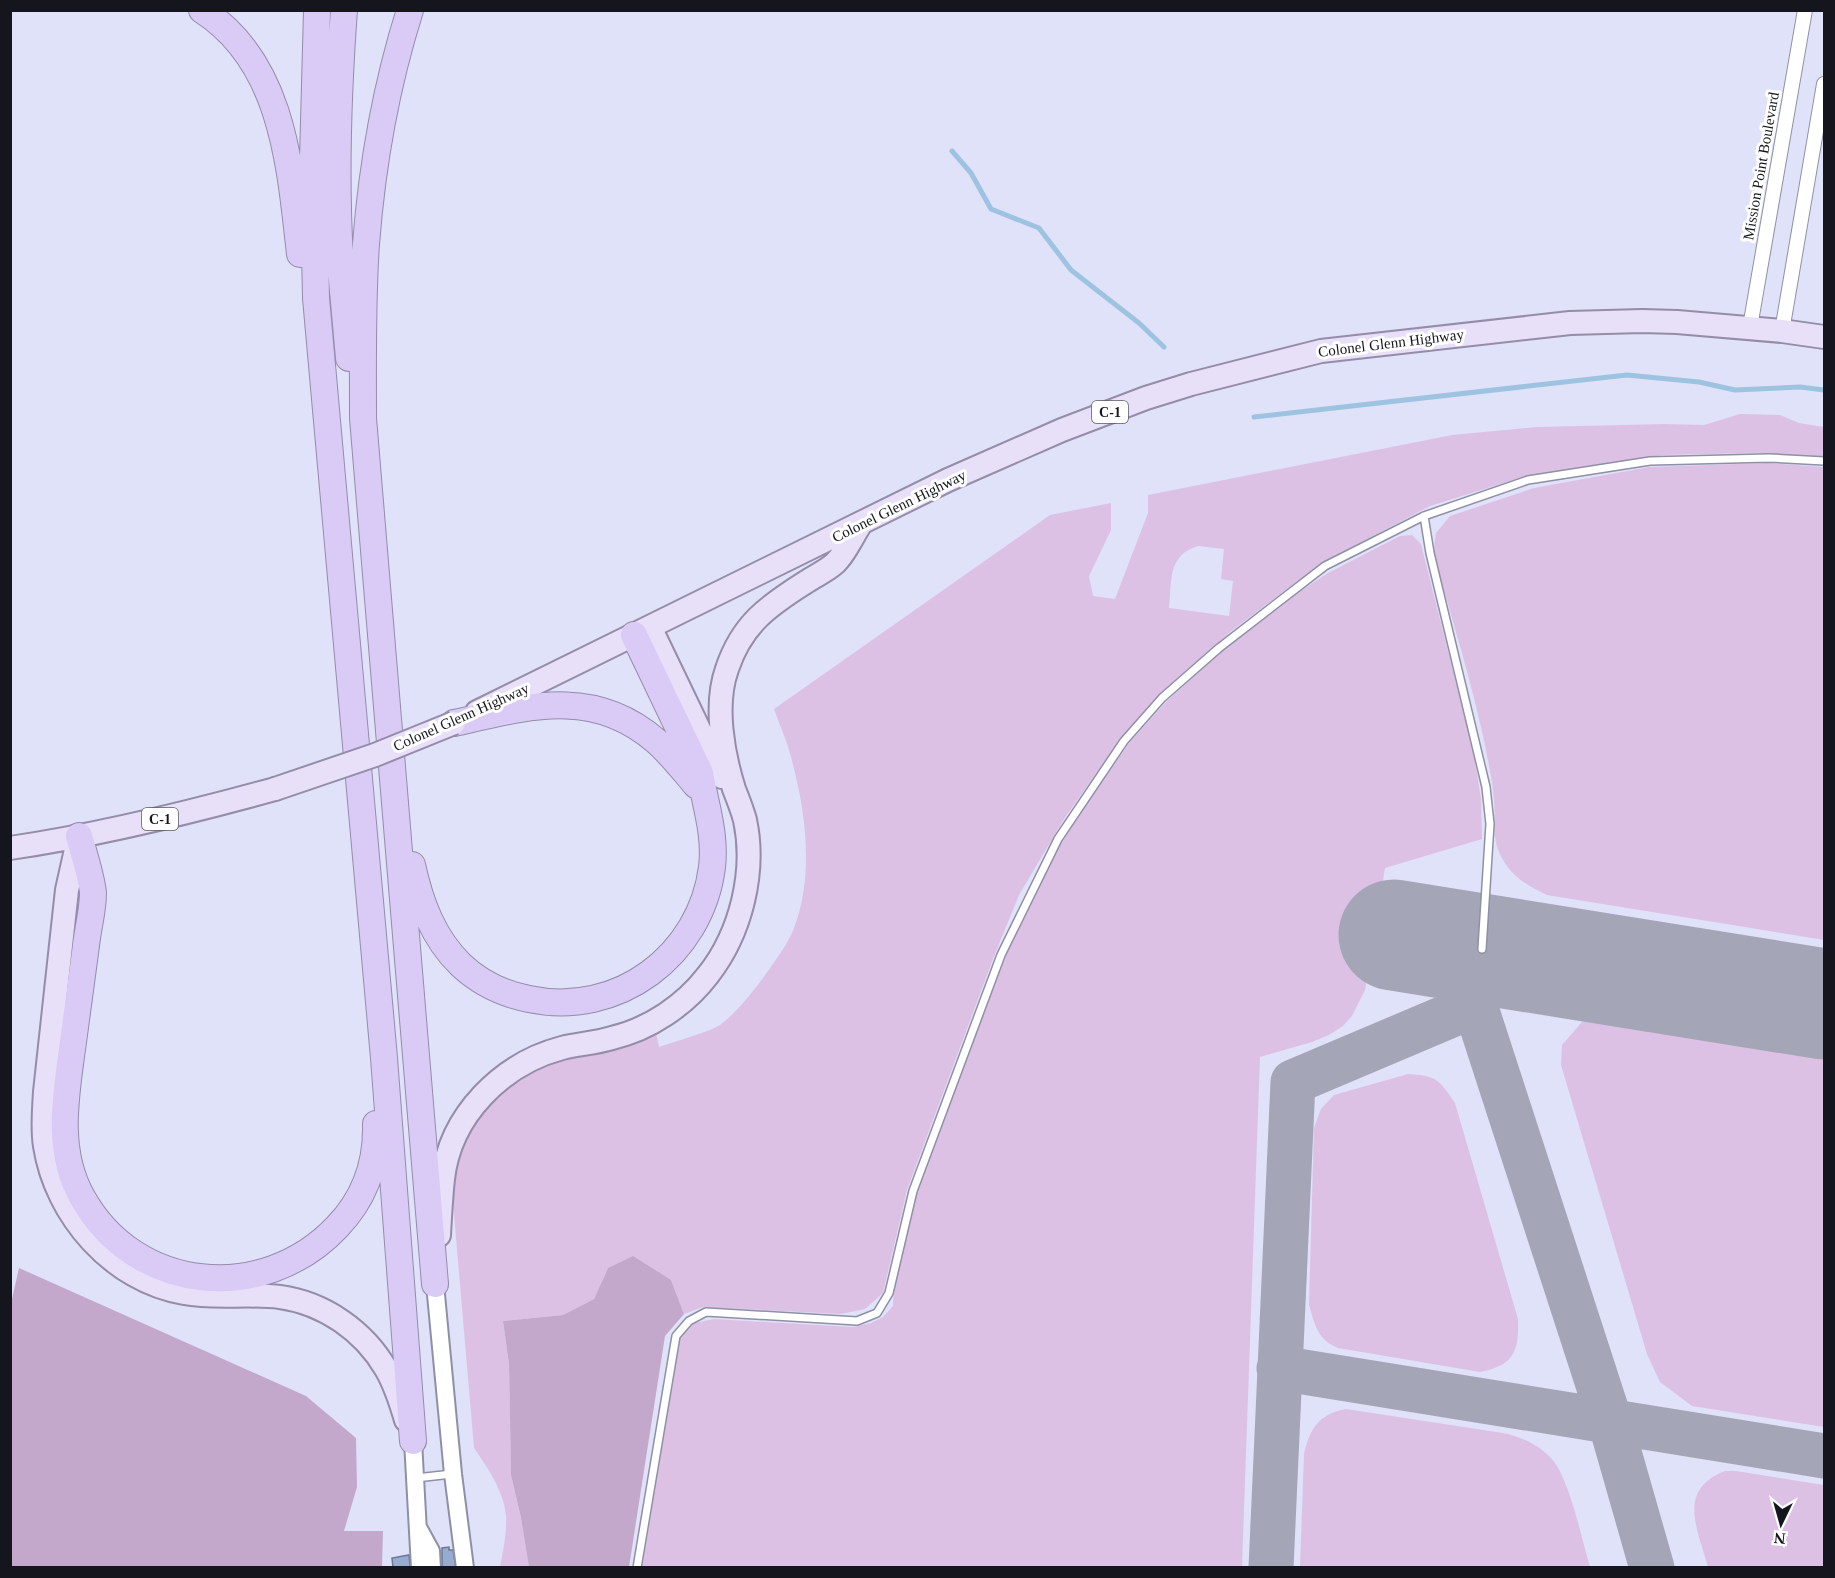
<svg xmlns="http://www.w3.org/2000/svg" width="1835" height="1578" viewBox="0 0 1835 1578" font-family="'Times New Roman',serif">
	<style>
		.green { fill: #ddc1e4; fill-rule: evenodd }
		.forest { fill: #c4a8cb }
		.lines { fill: none; stroke-linecap: round; stroke-linejoin: round }
		.stream { stroke: #9ec3e1; stroke-width: 5 }
		.taxiway { stroke: #a4a6b8; stroke-width: 45 }
		.runway { stroke: #a4a6b8; stroke-width: 111 }
		.building { fill: #97acd0; stroke: #6a7892; stroke-width: 1.5 }
		.service-casing { stroke: #8e90a5; stroke-width: 10 }
		.minor-casing { stroke: #8e90a5; stroke-width: 16 }
		.tertiary-casing { stroke: #8e90a5; stroke-width: 20 }
		.primary-casing { stroke: #948ca9; stroke-width: 26 }
		.motorway-casing { stroke: #948ca9; stroke-width: 28 }
		.service { stroke: #fff; stroke-width: 7 }
		.minor { stroke: #fff; stroke-width: 14 }
		.tertiary { stroke: #fff; stroke-width: 16 }
		.primary { stroke: #e8e0f9; stroke-width: 22 }
		.motorway { stroke: #d9cbf5; stroke-width: 26 }
		.primary-bridge-casing { stroke: #948ca9; stroke-width: 26; stroke-linecap: butt }
		.primary-bridge { stroke: #e8e0f9; stroke-width: 22 }
		.labels { text-anchor: middle; stroke-width: 6; stroke-linejoin: round; paint-order: stroke }
		.shield { fill: #fff; stroke: #5b5c61; stroke-width: 1.5 }
		.shield-label { font-size: 14px; font-weight: bold; fill: #15161d }
		.street-label { font-size: 15px; fill: #15161d; stroke: #fff }
	</style>
	<rect width="100%" height="100%" fill="#e0e2f9"/>
	<!-- green -->
	<path class="green" d="M 1740,414 L 1780,415 L 1799,423 L 1824,427 L 1824,457 L 1753,453 L 1664,455 L 1576,468 L 1526,476 L 1430,506 L 1320,564 L 1230,632 L 1160,694 L 1111,752 L 1064,819 L 1019,895 L 993,959 L 907,1190 L 883,1293 L 865,1309 L 841,1314 L 703,1307 L 684,1314 L 671,1280 L 608,1268 L 594,1299 L 563,1315 L 503,1321 L 509,1364 L 511,1475 L 521,1518 L 529,1567 L 500,1567 C 503,1551 507,1533 506,1516 C 504,1492 488,1468 474,1448 L 452,1191 L 459,1150 L 479,1116 L 497,1095 L 516,1081 L 543,1065 L 610,1050 L 656,1033 L 659,1047 C 673,1042 709,1032 720,1025 C 736,1013 751,994 763,978 C 774,962 787,946 794,928 C 814,876 806,813 792,761 C 788,743 780,726 774,709 L 1050,515 L 1111,503 L 1111,530 L 1089,576 L 1093,596 L 1115,599 L 1148,513 L 1148,495 L 1452,435 L 1537,427 L 1664,424 L 1704,425 ZM 1198,546 L 1224,549 L 1221,579 L 1233,581 L 1229,616 L 1169,608 C 1172,582 1167,555 1198,546 Z
		M 1768,463 L 1824,467 L 1824,940 L 1547,895 C 1528,886 1512,877 1502,858 C 1491,840 1496,820 1494,800 C 1493,783 1489,766 1486,750 C 1473,686 1453,623 1435,559 L 1434,547 L 1436,533 L 1450,516 L 1534,488 L 1649,467 Z
		M 1412,535 L 1421,544 L 1473,750 L 1481,798 L 1482,839 L 1385,868 L 1365,990 L 1352,1016 L 1343,1026 L 1329,1035 L 1312,1042 L 1260,1057 L 1242,1567 L 642,1568 L 679,1339 C 689,1322 696,1323 714,1319 L 853,1327 L 871,1323 L 883,1317 L 893,1306 L 894,1284 L 912,1203 L 1006,955 L 1033,895 L 1070,828 L 1130,742 L 1165,703 L 1222,651 L 1272,609 L 1328,573 L 1400,536 Z
		M 1602,1019 L 1824,1055 L 1824,1427 L 1692,1406 L 1660,1382 L 1647,1354 L 1561,1065 L 1562,1045 L 1582,1022 Z
		M 1408,1074 C 1437,1076 1439,1079 1455,1103 L 1518,1319 C 1519,1352 1514,1365 1480,1372 L 1338,1348 C 1317,1339 1315,1325 1309,1305 L 1314,1128 L 1321,1109 L 1334,1095 Z
		M 1346,1409 L 1503,1433 C 1523,1437 1546,1448 1557,1466 C 1573,1494 1581,1537 1590,1567 L 1300,1567 L 1304,1454 C 1310,1428 1319,1414 1346,1409 Z
		M 1725,1471 L 1736,1471 L 1824,1485 L 1824,1567 L 1708,1567 C 1698,1530 1676,1490 1725,1471 Z"/>
	<!-- forest -->
	<path class="forest" d="M 633,1256 L 671,1280 L 684,1314 L 665,1336 L 629,1567 L 529,1567 L 521,1518 L 511,1475 L 509,1364 L 503,1321 L 563,1315 L 594,1299 L 608,1268 Z
		M 19,1268 L 306,1396 L 356,1438 L 357,1487 L 344,1531 L 383,1531 L 382,1567 L 11,1567 L 10,1308 Z"/>
	<g class="lines">
		<!-- stream -->
		<path class="stream" d="M 952,151 L 971,173 L 991,209 L 1039,228 L 1071,270 L 1139,323 L 1164,347
			M 1254,417 L 1627,375 L 1699,382 L 1735,390 L 1800,387 L 1824,390"/>
		<!-- taxiway -->
		<path class="taxiway" d="M 1457,946 L 1475,1005 L 1610,1421 L 1652,1568
			M 1279,1368 L 1824,1456
			M 1271,1568 L 1293,1082 L 1475,1005"/>
		<!-- runway -->
		<path class="runway" d="M 1394,935 L 1824,1004"/>
	</g>
	<!-- building -->
	<path class="building" d="M 449,1547 L 449,1550 L 453,1550 L 456,1568 L 442,1568 L 442,1548 Z
		M 409,1555 L 410,1565 L 411,1568 L 393,1568 L 392,1558 Z"/>
	<g class="lines">
		<!-- service casing -->
		<g class="service-casing">
			<path id="service" d="M 1424,516 L 1430,553 L 1486,787 L 1490,824 L 1482,949
				M 416,1478 L 452,1474
				M 637,1568 L 676,1336 L 689,1321 L 706,1312 L 857,1321 L 877,1313 L 889,1293 L 913,1191 L 1001,955 L 1058,839 L 1124,741 L 1162,698 L 1219,648 L 1325,566 L 1424,516 L 1528,480 L 1650,461 L 1769,458 L 1824,461"/>
		</g>
		<!-- minor casing -->
		<g class="minor-casing">
			<path id="minor" d="M 1750,327 L 1805,10
				M 1782,331 L 1824,84"/>
		</g>
		<!-- tertiary casing -->
		<g class="tertiary-casing">
			<path id="tertiary" d="M 435,1284 L 453,1474 L 465,1568
				M 413,1441 L 420,1568
				M 419,1529 L 431,1551 L 432,1568"/>
		</g>
		<!-- primary casing -->
		<g class="primary-casing">
			<path id="primary" d="M 650,627 L 722,777
				M 477,712 L 948,480 L 1062,430 L 1146,398 L 1191,384 L 1321,351 L 1570,323 L 1642,321 L 1677,322 L 1782,331 L 1824,337
				M 79,836 L 67,890 L 45,1092 C 44,1110 42,1128 45,1146 C 56,1216 113,1281 184,1293 C 216,1299 248,1293 280,1297 C 324,1303 364,1331 386,1369 C 395,1384 401,1403 406,1420
				M 10,848 C 100,835 188,813 275,789
				M 439,1235 C 440,1216 441,1197 443,1179 C 450,1115 502,1064 562,1048 C 578,1044 596,1043 612,1038 C 650,1029 685,1005 708,975 C 741,933 756,872 745,820 C 742,809 738,799 734,789 C 723,754 714,705 727,669 C 742,624 768,606 806,582 C 815,576 826,571 834,564 C 843,557 853,536 860,525"/>
		</g>
		<!-- motorway casing -->
		<g class="motorway-casing">
			<path id="motorway" d="M 202,10 C 284,63 290,167 300,254
				M 317,10 L 313,159 L 316,298 L 384,1058 L 413,1441
				M 344,10 C 338,92 335,176 340,258 C 343,291 346,324 349,358
				M 410,10 C 386,86 372,166 366,244 C 362,302 363,360 363,418 L 435,1284
				M 454,723 C 526,707 593,686 656,741 C 671,754 683,770 696,785
				M 79,836 C 83,851 92,879 93,893 C 93,908 89,924 87,938 C 82,973 78,1007 73,1042 C 66,1094 55,1149 82,1197 C 135,1293 263,1305 337,1227 C 365,1198 377,1163 376,1124
				M 412,865 C 420,902 433,938 461,965 C 480,983 504,994 529,999 C 618,1018 701,955 712,867 C 716,834 705,804 700,773 L 634,635"/>
		</g>
		<!-- service -->
		<use href="#service" class="service"/>
		<!-- minor -->
		<use href="#minor" class="minor"/>
		<!-- tertiary -->
		<use href="#tertiary" class="tertiary"/>
		<!-- primary -->
		<use href="#primary" class="primary"/>
		<!-- motorway -->
		<use href="#motorway" class="motorway"/>
		<!-- primary-bridge casing -->
		<g class="primary-bridge-casing">
			<path id="primary-bridge" d="M 275,789 L 375,755 L 454,723"/>
		</g>
		<!-- primary-bridge -->
		<use href="#primary-bridge" class="primary-bridge"/>
	</g>
	<g class="labels">
		<!-- shield labels -->
		<g class="shield">
			<rect x="1092" y="401" width="36" height="22" rx="4.5"/>
			<rect x="142" y="808" width="36" height="22" rx="4.5"/>
		</g>
		<g class="shield-label">
			<text x="1110" y="417">C-1</text>
			<text x="160" y="824">C-1</text>
		</g>
		<!-- street labels -->
		<g class="street-label">
			<text transform="translate(1761 166) rotate(-80)" y="5">Mission Point Boulevard</text>
			<text transform="translate(1391 343) rotate(-7)" y="5">Colonel Glenn Highway</text>
			<text transform="translate(899 506) rotate(-26)" y="5">Colonel Glenn Highway</text>
			<text transform="translate(461 717) rotate(-24)" y="5">Colonel Glenn Highway</text>
		</g>
	</g>
	<!-- border -->
	<rect width="1835" height="1578" fill="none" stroke="#15161d" stroke-width="24"/>
	<!-- north arrow -->
	<g transform="translate(1781 1524) rotate(185)" stroke="#ffffff" stroke-width="4.5" paint-order="stroke">
	<path d="M0-4.5L10 22L0 15L-10 22Z" fill="#15161d"/>
	<text y="-9" font-size="16" font-weight="bold" text-anchor="middle" fill="#15161d">N</text>
	</g>
</svg>
